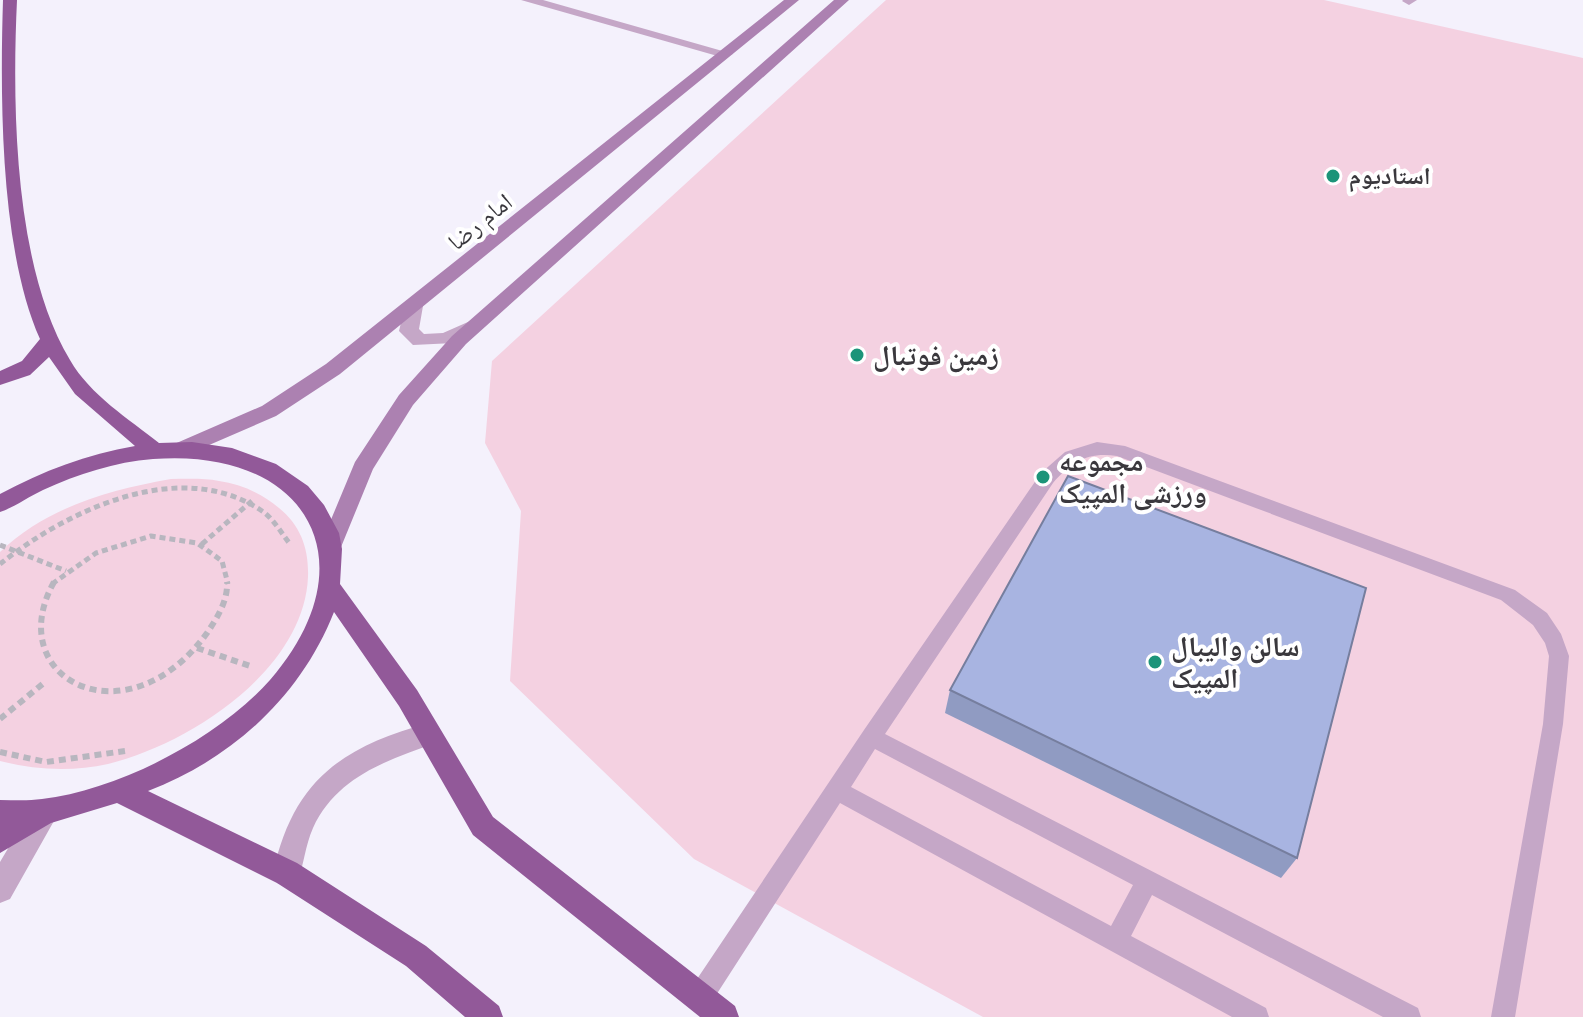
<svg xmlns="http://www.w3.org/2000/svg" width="1583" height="1017" viewBox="0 0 1583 1017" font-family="Merriweather,'Noto Naskh Arabic',serif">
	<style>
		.green { fill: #f4d1e1 }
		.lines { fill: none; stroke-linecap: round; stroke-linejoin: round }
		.path-far1 { stroke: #b8b6bf; stroke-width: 5; stroke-dasharray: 6 4; stroke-linecap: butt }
		.path { stroke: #b8b6bf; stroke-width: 6; stroke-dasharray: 7 5; stroke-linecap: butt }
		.service { fill: #c5a7c7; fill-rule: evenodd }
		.minor { fill: #c5a7c7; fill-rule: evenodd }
		.secondary { fill: #ac81b1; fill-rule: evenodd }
		.trunk { fill: #925999; fill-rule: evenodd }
		.wall { fill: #909bc2 }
		.building { fill: #a8b4e1; stroke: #767e9e; stroke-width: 2 }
		.poi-dot { fill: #1c9479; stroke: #fff; stroke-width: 3 }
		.labels { text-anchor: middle; stroke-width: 8; stroke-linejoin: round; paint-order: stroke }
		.far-poi-label { font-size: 24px; font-weight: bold; fill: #3a383d; stroke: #fff; text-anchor: start }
		.far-street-label { font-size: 24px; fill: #3a383d; stroke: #fff }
		.poi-label { font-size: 28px; font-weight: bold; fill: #3a383d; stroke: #fff; text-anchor: start }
	</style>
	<rect width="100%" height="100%" fill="#f4f1fc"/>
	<!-- green -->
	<path class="green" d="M 886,0 L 1324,0 L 1583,58 L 1583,1017 L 983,1017 L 694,859 L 510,681 L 521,511 L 485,443 L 492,361 Z
		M 171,479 C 187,479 204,478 219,481 C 241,484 263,494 279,508 C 301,526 309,549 308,577 C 304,670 190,744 108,764 C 72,772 35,770 0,761 L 0,552 C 47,507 109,490 171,479 Z"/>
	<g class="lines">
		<!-- path-far1 -->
		<path class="path-far1" d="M 202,544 L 253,500
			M 0,545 L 66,571
			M 0,564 C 68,510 180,456 262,511 C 273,518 282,534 290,544
			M 52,584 L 96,553 L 151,536 L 197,543 L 222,561 L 228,584"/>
		<!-- path -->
		<path class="path" d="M 54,582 C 0,679 127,744 207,633 C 217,618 228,601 227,582
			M 197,648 L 253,667
			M 0,719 L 45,682
			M 0,752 L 46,762 L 125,751"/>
		<!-- service -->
		<path class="service" d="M 1097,442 L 1125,446 L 1515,590 L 1547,613 L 1561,634 L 1569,656 L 1563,724 L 1515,1017 L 1491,1017 L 1543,724 L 1549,656 L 1545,643 L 1533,625 L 1501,600 L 1117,456 C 1088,452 1072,461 1053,483 L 885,734 L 1418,1008 L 1421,1017 L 1383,1017 L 1152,895 L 1131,936 L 1266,1008 L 1269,1017 L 1232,1017 L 840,803 L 709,1006 L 700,1009 L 691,1006 L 688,997 L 691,988 L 864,730 L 1041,473 L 1065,452 ZM 875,749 L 1133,885 L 1111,926 L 851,787 Z"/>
		<!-- minor -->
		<path class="minor" d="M 521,0 L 543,0 L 733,54 L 721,57 Z
			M 1417,0 L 1409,5 L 1402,1 L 1403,0 Z
			M 414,300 L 423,306 L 419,329 L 424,334 L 443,333 L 477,318 L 486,324 L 454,343 L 413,345 L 399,331 L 405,306 Z
			M 429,723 L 438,726 L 442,734 L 438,742 C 388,760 337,776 313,828 C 305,846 304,865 297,883 L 287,887 L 277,883 L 273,873 C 293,781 341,747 429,723 Z
			M 45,799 L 55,803 L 59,812 L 10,899 L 0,903 L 0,862 L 35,803 Z"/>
		<!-- secondary -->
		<path class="secondary" d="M 784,0 L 799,0 L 340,374 L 276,416 L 186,455 L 172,455 L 168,450 L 172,445 L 262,406 L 326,364 Z
			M 834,0 L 849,0 L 466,344 L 413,405 L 373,469 L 339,552 L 323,552 L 320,546 L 355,462 L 399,395 L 452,336 Z"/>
		<!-- trunk -->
		<path class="trunk" d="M 3,0 L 17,0 C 12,107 14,267 70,360 C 90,395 129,419 159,443 L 192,442 L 232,448 L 276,464 L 308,486 L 324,505 L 339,533 L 342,549 L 340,584 L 417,690 L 493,817 L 735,1006 L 739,1017 L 700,1017 L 473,835 L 399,706 L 334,612 C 301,696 232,759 148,791 L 297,863 L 426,946 L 499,1006 L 503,1017 L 465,1017 L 406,966 L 277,883 L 117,803 L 51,823 L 0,853 L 0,800 C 14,800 28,801 42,799 C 119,790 219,738 270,680 C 373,561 306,447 153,459 C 115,462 78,474 43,490 C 28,497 15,507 0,512 L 0,494 C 43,471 87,454 135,446 L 75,394 L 49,357 L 30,375 L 0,385 L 0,371 L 22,361 L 40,339 C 0,250 0,98 3,0 Z"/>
	</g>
	<!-- wall -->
	<path class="wall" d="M 950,690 L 1297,858 L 1281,878 L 945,713 Z"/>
	<!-- building -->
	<path class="building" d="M 1068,476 L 1366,588 L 1297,858 L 950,690 Z"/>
	<!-- markers -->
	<g class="poi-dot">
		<circle cx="1333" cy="176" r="8"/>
		<circle cx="857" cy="355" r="8"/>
		<circle cx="1043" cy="477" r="8"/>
		<circle cx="1155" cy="662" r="8"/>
	</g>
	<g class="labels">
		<!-- far-poi labels -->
		<g class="far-poi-label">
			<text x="1349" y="184">استادیوم</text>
		</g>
		<!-- far-street labels -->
		<g class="far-street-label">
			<text transform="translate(480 222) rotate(-39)" y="8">امام رضا</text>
		</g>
		<!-- poi labels -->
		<g class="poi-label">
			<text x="873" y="365">زمین فوتبال</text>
			<text x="1059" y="471">مجموعه<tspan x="1059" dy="32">ورزشی المپیک</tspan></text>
			<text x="1171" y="656">سالن والیبال<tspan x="1171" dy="32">المپیک</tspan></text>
		</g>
	</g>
</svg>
